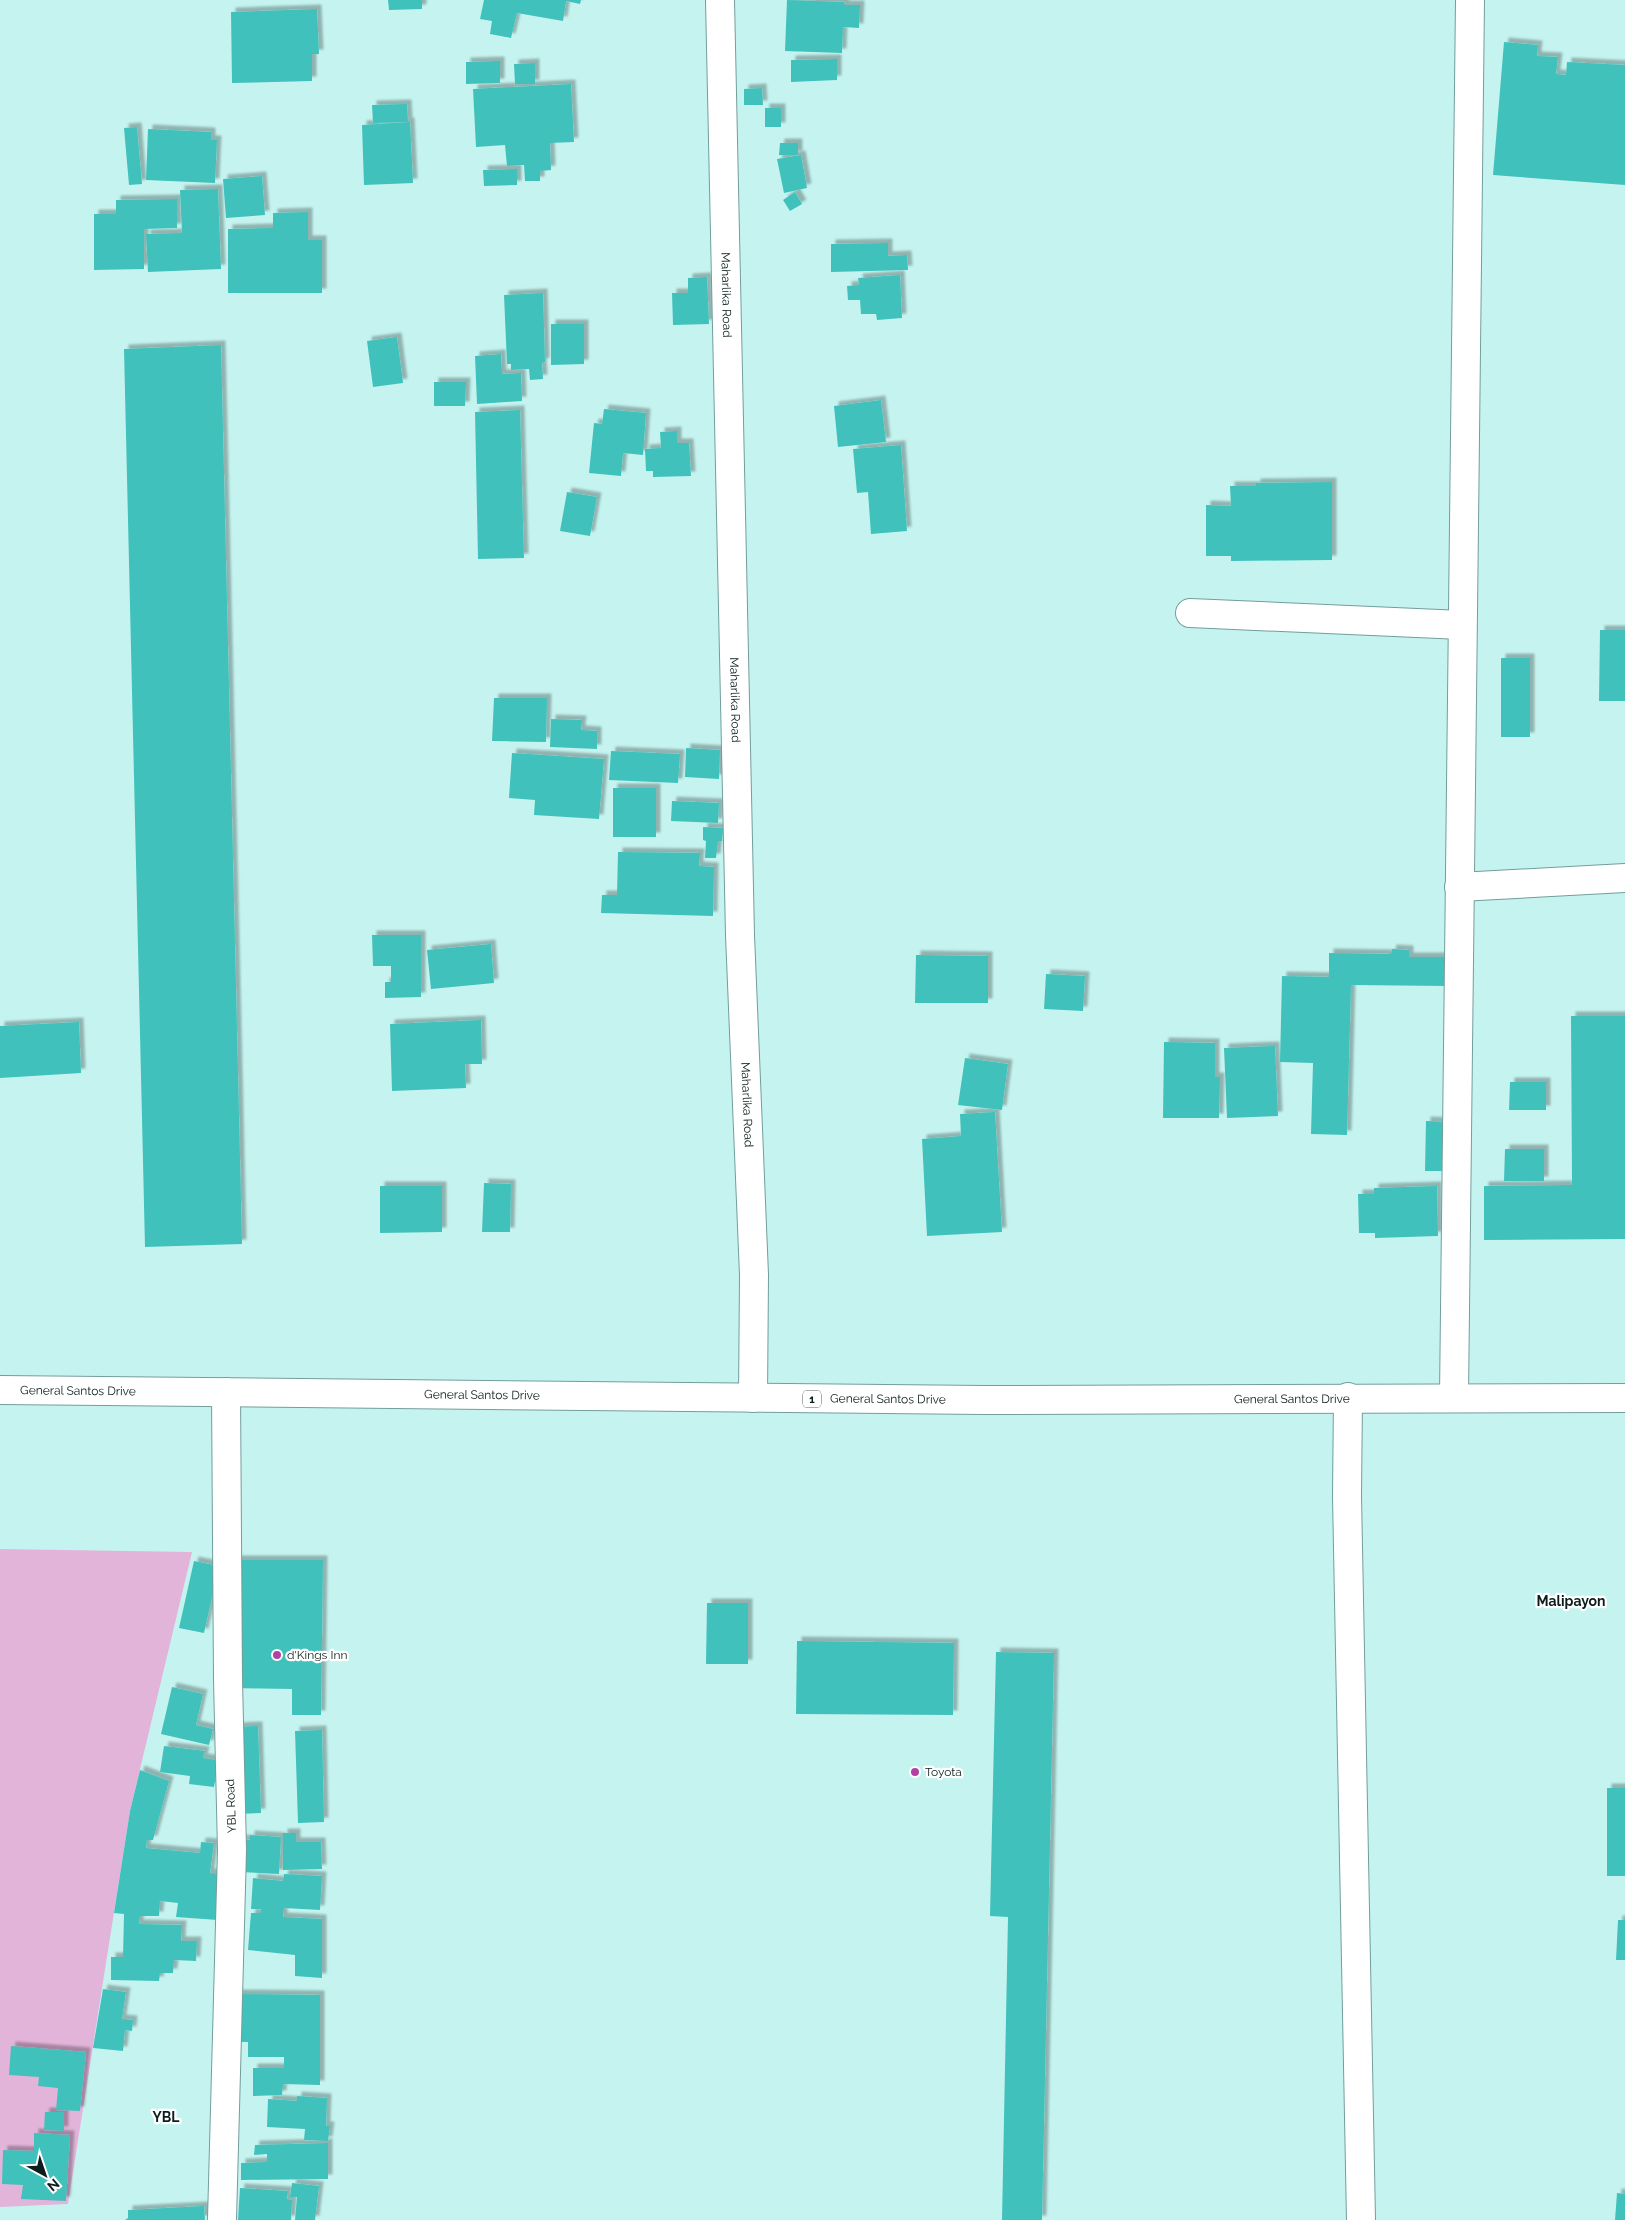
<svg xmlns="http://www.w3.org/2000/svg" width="1625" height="2220" viewBox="0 0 1625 2220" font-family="Raleway,sans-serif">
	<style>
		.green { fill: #e2b4da }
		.building { fill: #41c1bb; filter: url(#shadow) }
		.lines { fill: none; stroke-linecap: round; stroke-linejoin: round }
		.minor-casing { stroke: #729e9b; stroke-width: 30 }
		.highway-casing { stroke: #729e9b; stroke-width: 30 }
		.minor { stroke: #fff; stroke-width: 28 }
		.highway { stroke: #fff; stroke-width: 28 }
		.poi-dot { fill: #af42a2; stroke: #fff; stroke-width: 2 }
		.labels { text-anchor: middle; stroke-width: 4.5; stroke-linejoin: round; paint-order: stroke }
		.shield { fill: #fff; stroke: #546160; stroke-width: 1 }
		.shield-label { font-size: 11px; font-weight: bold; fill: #0b1d1c }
		.street-label { font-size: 12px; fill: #0b1d1c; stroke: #fff }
		.poi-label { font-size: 12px; fill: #0b1d1c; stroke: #fff; text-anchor: start }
		.neighbourhood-label { font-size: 14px; font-weight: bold; fill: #0b1d1c; stroke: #fff }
	</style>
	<defs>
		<filter id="shadow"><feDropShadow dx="4.5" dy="-4.5" stdDeviation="1" flood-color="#0004"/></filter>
	</defs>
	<rect width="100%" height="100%" fill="#c5f4f0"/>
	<!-- green -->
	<path class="green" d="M 0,1549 L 192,1552 L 130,1811 L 68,2204 L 0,2207 Z"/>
	<!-- building -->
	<path class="building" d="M 388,0 L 422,0 L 422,9 L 389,10 Z
		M 484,0 L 581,0 L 580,4 L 566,1 L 563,21 L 517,13 L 511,38 L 490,34 L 492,21 L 480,19 Z
		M 787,0 L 844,2 L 845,5 L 860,5 L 859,28 L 843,27 L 842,53 L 785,51 Z
		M 317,9 L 319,54 L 312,54 L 312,81 L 232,83 L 231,12 Z
		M 1504,42 L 1538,45 L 1537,56 L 1558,57 L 1556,74 L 1566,75 L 1567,62 L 1625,65 L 1625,185 L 1493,175 Z
		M 837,59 L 837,80 L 791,82 L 791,60 Z
		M 500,61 L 500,83 L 466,84 L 466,62 Z
		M 535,63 L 535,84 L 515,84 L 514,64 Z
		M 571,84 L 574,142 L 550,143 L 551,170 L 540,171 L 540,181 L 525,181 L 524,165 L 507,166 L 505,145 L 476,147 L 473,89 Z
		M 762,88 L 763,105 L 744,105 L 744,89 Z
		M 407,104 L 408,122 L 373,123 L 372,105 Z
		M 765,108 L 781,108 L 781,127 L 765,127 Z
		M 410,122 L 413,183 L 364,185 L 362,125 Z
		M 137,127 L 142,184 L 129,185 L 124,128 Z
		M 148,129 L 211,132 L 211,140 L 217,140 L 215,183 L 146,180 Z
		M 780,143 L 798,143 L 798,155 L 779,155 Z
		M 801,155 L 807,188 L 784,193 L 777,159 Z
		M 517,169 L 517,185 L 484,186 L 483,170 Z
		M 262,176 L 265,215 L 226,218 L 223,179 Z
		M 218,189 L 221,269 L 148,272 L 146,234 L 182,233 L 180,190 Z
		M 795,192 L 802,204 L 790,211 L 783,200 Z
		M 177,199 L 177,228 L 144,229 L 144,269 L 94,270 L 94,214 L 116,214 L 116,200 Z
		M 308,212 L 308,240 L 322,240 L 322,293 L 228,293 L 228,229 L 273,228 L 273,213 Z
		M 888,243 L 888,256 L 907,255 L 908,270 L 831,272 L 831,244 Z
		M 900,275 L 902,318 L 877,320 L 876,314 L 861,314 L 860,300 L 848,300 L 847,286 L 859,285 L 858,278 Z
		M 707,277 L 709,324 L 673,325 L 672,293 L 688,293 L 688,278 Z
		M 543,293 L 545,362 L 542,363 L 543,379 L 530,380 L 529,369 L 511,370 L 511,364 L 507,364 L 504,295 Z
		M 551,324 L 584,324 L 584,364 L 551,365 Z
		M 397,337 L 403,383 L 373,387 L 367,341 Z
		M 221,345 L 242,1244 L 145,1247 L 124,349 Z
		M 501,354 L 502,374 L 521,373 L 522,401 L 477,404 L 475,356 Z
		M 434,382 L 466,382 L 465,406 L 434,406 Z
		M 881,400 L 886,442 L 838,447 L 834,406 Z
		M 604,409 L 646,413 L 643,455 L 623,453 L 621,476 L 589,473 L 594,423 L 602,424 Z
		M 520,410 L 524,558 L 478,559 L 475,412 Z
		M 677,431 L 677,443 L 689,443 L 691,476 L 653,477 L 653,471 L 646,471 L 645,449 L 661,448 L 660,432 Z
		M 901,445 L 907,531 L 871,534 L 868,492 L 857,493 L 853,449 Z
		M 1332,482 L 1332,560 L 1231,561 L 1231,556 L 1206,556 L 1206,505 L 1231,506 L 1230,486 L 1256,486 L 1256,483 Z
		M 567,492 L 597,497 L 590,536 L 560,531 Z
		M 1600,630 L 1625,630 L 1625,701 L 1599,701 Z
		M 1501,658 L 1530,658 L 1530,737 L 1501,737 Z
		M 494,698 L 547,698 L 546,742 L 492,741 Z
		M 551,719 L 582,720 L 581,730 L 597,731 L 597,749 L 550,747 Z
		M 686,748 L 720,750 L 719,779 L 685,777 Z
		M 611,751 L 680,754 L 678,783 L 609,780 Z
		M 512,753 L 604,759 L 599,819 L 534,815 L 535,800 L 509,798 Z
		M 613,788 L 656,788 L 656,837 L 613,837 Z
		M 672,801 L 719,803 L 718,823 L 671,821 Z
		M 703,827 L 723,828 L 722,841 L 718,841 L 716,858 L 705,858 L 706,841 L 703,840 Z
		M 618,852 L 700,853 L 699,866 L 714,867 L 713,916 L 601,913 L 602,895 L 617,895 Z
		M 372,935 L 421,935 L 421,997 L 385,998 L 385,982 L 391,982 L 391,966 L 373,966 Z
		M 491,944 L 494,983 L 431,989 L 427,950 Z
		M 1392,949 L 1409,950 L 1409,957 L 1447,957 L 1447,986 L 1351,985 L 1347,1135 L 1311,1134 L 1313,1063 L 1280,1062 L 1282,976 L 1329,977 L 1329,953 L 1391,954 Z
		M 916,955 L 988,956 L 988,1003 L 915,1003 Z
		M 1046,974 L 1085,976 L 1083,1011 L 1044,1009 Z
		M 1571,1016 L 1625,1016 L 1625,1239 L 1484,1240 L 1484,1186 L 1572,1185 Z
		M 481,1020 L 482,1064 L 465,1064 L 466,1088 L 392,1091 L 390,1024 Z
		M 79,1022 L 81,1073 L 0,1078 L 0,1026 Z
		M 1164,1042 L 1215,1043 L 1215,1077 L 1220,1077 L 1219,1118 L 1163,1118 Z
		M 1275,1046 L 1278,1116 L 1227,1118 L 1224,1048 Z
		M 965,1058 L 1008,1064 L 1002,1110 L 958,1105 Z
		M 1510,1082 L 1546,1082 L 1546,1110 L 1509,1110 Z
		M 995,1112 L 1002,1232 L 927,1236 L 922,1139 L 961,1136 L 960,1114 Z
		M 1426,1121 L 1449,1122 L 1448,1171 L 1425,1171 Z
		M 1505,1149 L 1544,1149 L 1544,1181 L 1504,1181 Z
		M 484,1183 L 511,1184 L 510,1232 L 482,1232 Z
		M 380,1186 L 442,1186 L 442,1232 L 380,1233 Z
		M 1437,1186 L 1438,1236 L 1375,1238 L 1375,1233 L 1359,1233 L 1358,1194 L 1374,1194 L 1374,1188 Z
		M 234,1560 L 323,1560 L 321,1715 L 292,1715 L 292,1689 L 233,1688 Z
		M 194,1561 L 219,1566 L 204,1633 L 179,1628 Z
		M 707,1603 L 748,1603 L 748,1664 L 706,1664 Z
		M 797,1641 L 954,1643 L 953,1715 L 796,1714 Z
		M 996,1652 L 1054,1653 L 1042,2220 L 1002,2220 L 1008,1917 L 990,1916 Z
		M 172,1687 L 203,1694 L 196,1725 L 213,1729 L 209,1745 L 161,1734 Z
		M 258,1726 L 261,1813 L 235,1814 L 233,1727 Z
		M 322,1730 L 324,1822 L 298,1823 L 295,1731 Z
		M 164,1746 L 205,1751 L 203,1758 L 218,1760 L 214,1787 L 189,1784 L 190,1776 L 160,1772 Z
		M 140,1770 L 169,1781 L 153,1840 L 147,1840 L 146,1848 L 200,1853 L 201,1842 L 214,1843 L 210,1873 L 222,1874 L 218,1920 L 176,1917 L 178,1903 L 160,1901 L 159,1916 L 140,1916 L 139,1924 L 182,1925 L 181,1941 L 197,1941 L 196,1961 L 174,1960 L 173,1973 L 160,1973 L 159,1981 L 111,1980 L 111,1957 L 123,1957 L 124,1914 L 114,1913 L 130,1811 Z
		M 1607,1788 L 1625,1788 L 1625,1876 L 1607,1876 Z
		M 283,1833 L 296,1833 L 296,1842 L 321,1842 L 322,1869 L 283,1870 Z
		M 250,1835 L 281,1837 L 279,1874 L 240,1872 L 241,1839 L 250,1840 Z
		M 284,1874 L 322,1876 L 320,1910 L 284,1908 L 283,1917 L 322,1919 L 322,1978 L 295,1976 L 295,1955 L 248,1950 L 251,1913 L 260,1913 L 261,1909 L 251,1909 L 253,1878 L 283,1881 Z
		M 1618,1920 L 1625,1920 L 1625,1960 L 1616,1960 Z
		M 103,1989 L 126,1992 L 122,2019 L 133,2020 L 132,2031 L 125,2030 L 123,2051 L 93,2048 Z
		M 237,1994 L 320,1995 L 320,2085 L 283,2084 L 282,2095 L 253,2096 L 253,2068 L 284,2068 L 284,2057 L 248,2057 L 248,2042 L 237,2042 Z
		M 11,2046 L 86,2052 L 80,2111 L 56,2110 L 58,2088 L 38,2086 L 39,2077 L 9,2075 Z
		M 297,2096 L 327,2098 L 326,2126 L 330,2126 L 328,2141 L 304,2140 L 305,2129 L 267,2127 L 268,2099 L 297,2101 Z
		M 45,2112 L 64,2112 L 64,2131 L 44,2130 Z
		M 34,2133 L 70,2135 L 66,2201 L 21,2199 L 23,2185 L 2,2184 L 3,2150 L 34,2151 Z
		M 328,2143 L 328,2179 L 241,2180 L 241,2163 L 267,2162 L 267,2154 L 254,2155 L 255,2145 Z
		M 292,2183 L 319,2186 L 315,2220 L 295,2220 L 297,2197 L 290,2197 Z
		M 240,2188 L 288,2191 L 287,2199 L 292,2200 L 291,2220 L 238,2220 Z
		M 1617,2193 L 1625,2194 L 1625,2220 L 1615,2220 Z
		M 204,2206 L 205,2220 L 125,2220 L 128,2218 L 128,2210 Z"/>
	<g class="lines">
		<!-- minor casing -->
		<g class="minor-casing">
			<g id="minor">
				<path id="s1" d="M 720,0 L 740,935 L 754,1275 L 753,1398"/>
				<path d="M 1190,613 L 1462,625"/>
				<path d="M 1459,887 L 1625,878"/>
				<path d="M 1348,1397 L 1347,1496 L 1361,2220"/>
				<path d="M 1454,1397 L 1470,0"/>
				<path d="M 222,2220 L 232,1850 L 228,1680 L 226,1392"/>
			</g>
		</g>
		<!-- highway casing -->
		<g class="highway-casing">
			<g id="highway">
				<path id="s2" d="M 0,1390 L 984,1400 L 1625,1398"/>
			</g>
		</g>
		<!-- minor -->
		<use href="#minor" class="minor"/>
		<!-- highway -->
		<use href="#highway" class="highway"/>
	</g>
	<!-- markers -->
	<g class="poi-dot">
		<circle cx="277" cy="1655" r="5"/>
		<circle cx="915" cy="1772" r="5"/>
	</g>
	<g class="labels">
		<!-- shield labels -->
		<rect class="shield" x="803" y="1390.5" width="18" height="17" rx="4"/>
		<g class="shield-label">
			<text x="812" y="1403">1</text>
		</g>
		<!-- street labels -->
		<g class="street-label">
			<text dy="4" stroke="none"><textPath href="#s1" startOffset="295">Maharlika Road</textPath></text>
			<text dy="4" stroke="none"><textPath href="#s1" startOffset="700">Maharlika Road</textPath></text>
			<text dy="4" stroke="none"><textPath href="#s1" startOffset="1105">Maharlika Road</textPath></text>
			<text dy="4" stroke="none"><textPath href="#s2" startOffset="78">General Santos Drive</textPath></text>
			<text dy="4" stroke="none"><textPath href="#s2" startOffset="482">General Santos Drive</textPath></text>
			<text dy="4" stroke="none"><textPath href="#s2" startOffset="1292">General Santos Drive</textPath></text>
			<text dy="4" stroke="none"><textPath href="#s2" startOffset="888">General Santos Drive</textPath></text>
			<text transform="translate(231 1806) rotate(-92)" y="4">YBL Road</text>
		</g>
		<!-- poi labels -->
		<g class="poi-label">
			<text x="287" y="1659">d'Kings Inn</text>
			<text x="925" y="1776">Toyota</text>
		</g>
		<!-- neighbourhood labels -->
		<g class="neighbourhood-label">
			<text x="1571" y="1606">Malipayon</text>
			<text x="166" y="2122">YBL</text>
		</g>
	</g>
	<!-- north arrow -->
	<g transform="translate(45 2175) rotate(140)" stroke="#ffffff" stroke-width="4" paint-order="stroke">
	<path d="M0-4L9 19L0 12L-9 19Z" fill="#0b1d1c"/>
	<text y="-8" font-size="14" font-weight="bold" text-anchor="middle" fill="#0b1d1c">N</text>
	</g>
</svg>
